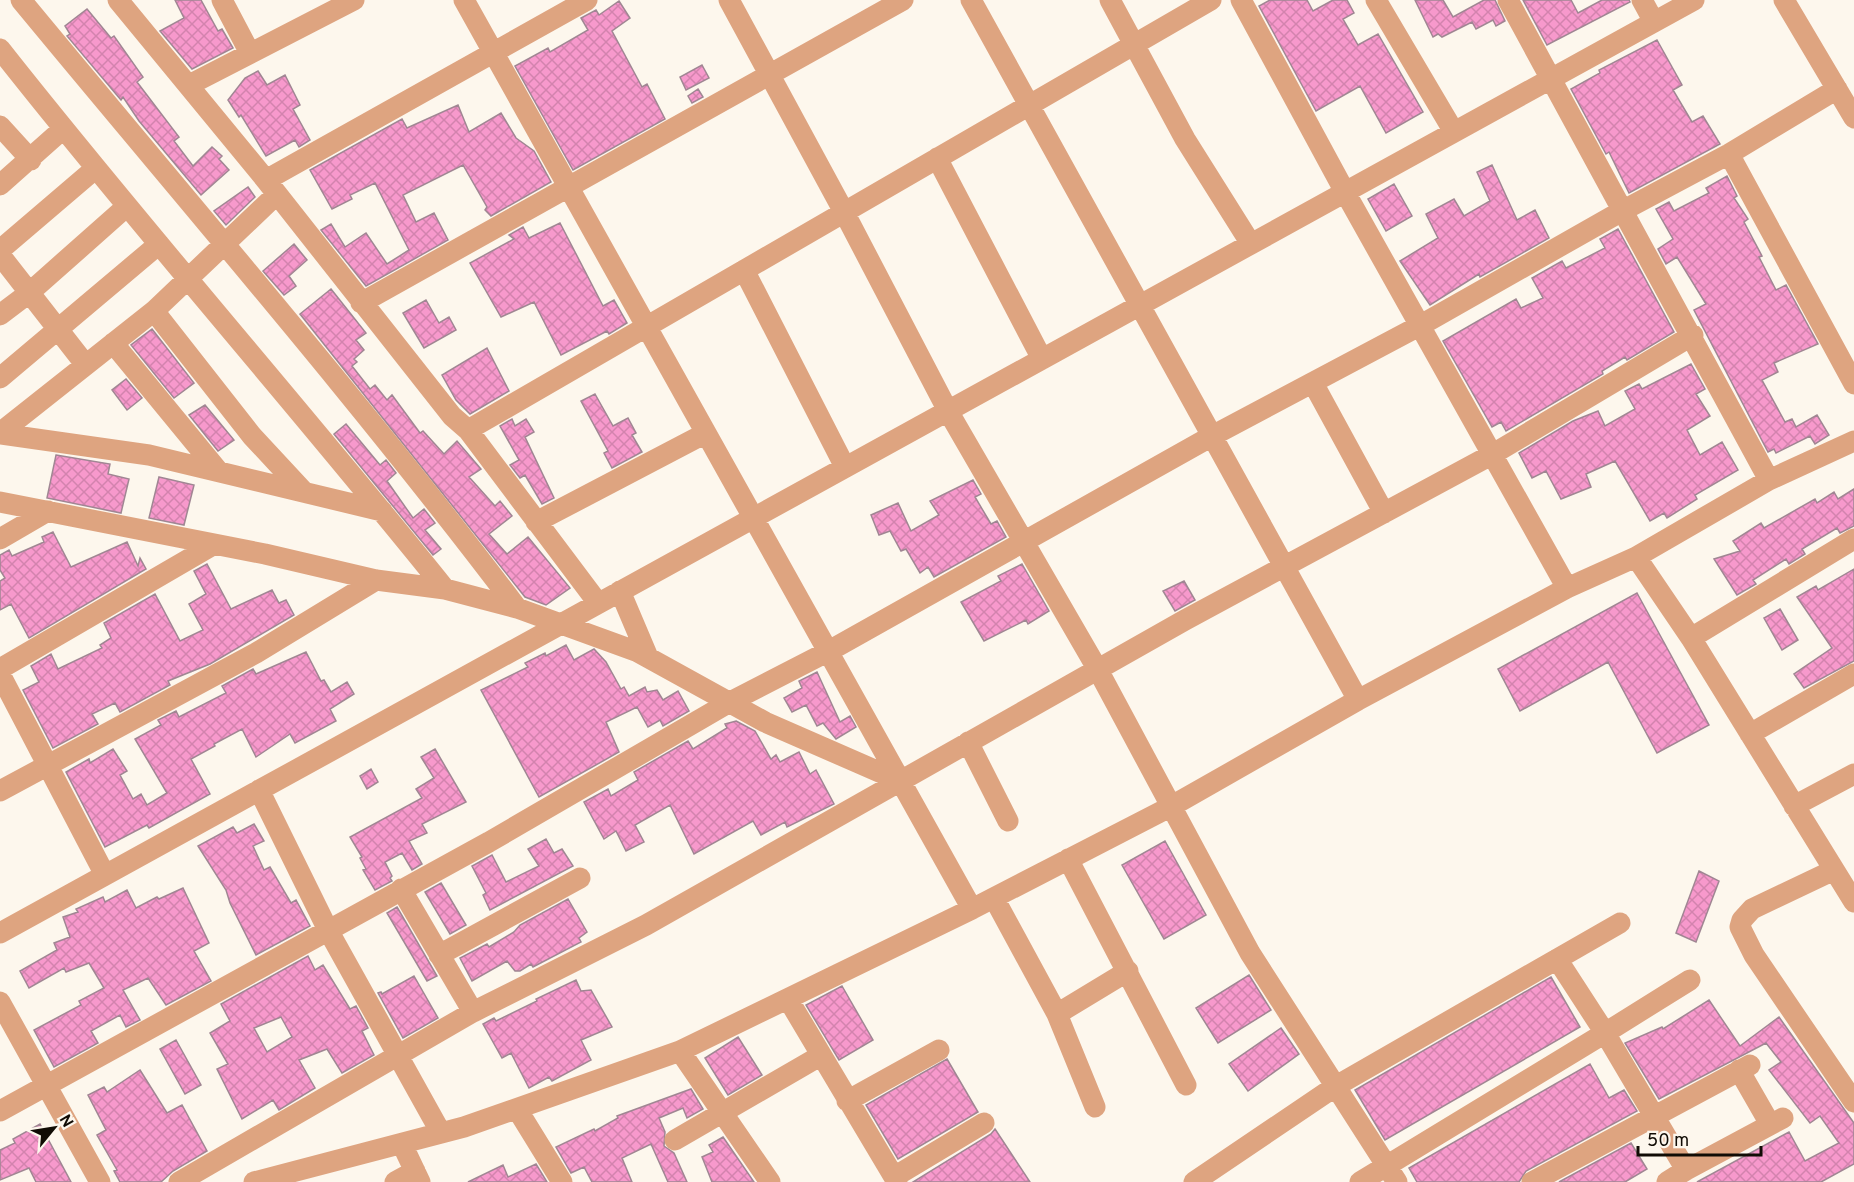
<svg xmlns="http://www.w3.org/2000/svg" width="1854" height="1182" viewBox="0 0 1854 1182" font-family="Overpass,sans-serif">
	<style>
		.building { fill: url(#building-cross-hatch); stroke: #a08693; stroke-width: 1.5; fill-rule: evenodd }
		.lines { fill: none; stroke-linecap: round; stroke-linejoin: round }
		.minor { stroke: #dea480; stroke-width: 21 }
	</style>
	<defs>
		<pattern id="building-cross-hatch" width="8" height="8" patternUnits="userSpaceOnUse" patternTransform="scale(1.5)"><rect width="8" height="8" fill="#f799cc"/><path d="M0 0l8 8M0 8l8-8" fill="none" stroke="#d383ae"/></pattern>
	</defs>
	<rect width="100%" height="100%" fill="#fdf7ed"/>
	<!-- building -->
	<path class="building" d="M 175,0 L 201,0 L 218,31 L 222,29 L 233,48 L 192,69 L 160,31 L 184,18 Z
		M 1270,0 L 1307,0 L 1313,11 L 1333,0 L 1347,0 L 1354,13 L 1343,19 L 1358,45 L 1378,34 L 1423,112 L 1386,133 L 1360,86 L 1316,111 L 1259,6 Z
		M 1415,0 L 1443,0 L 1453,17 L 1484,0 L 1495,0 L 1505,21 L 1496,26 L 1493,20 L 1476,29 L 1472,22 L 1442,37 L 1438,34 L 1433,37 Z
		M 1523,0 L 1571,0 L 1578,13 L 1602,0 L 1629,0 L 1630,2 L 1547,45 Z
		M 619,1 L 630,18 L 612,31 L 642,87 L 647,84 L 665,119 L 573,170 L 515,66 L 548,48 L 550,52 L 588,30 L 581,18 L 596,10 L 599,15 Z
		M 87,9 L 111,38 L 114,36 L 143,77 L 137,82 L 179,137 L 174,141 L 193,166 L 212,147 L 222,156 L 219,159 L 229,170 L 201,195 L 139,121 L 123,97 L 121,100 L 67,36 L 70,34 L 65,26 Z
		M 1657,40 L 1682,85 L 1673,90 L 1692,122 L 1703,116 L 1720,144 L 1629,193 L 1609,152 L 1606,154 L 1571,89 L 1600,73 L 1599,70 Z
		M 702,65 L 709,78 L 686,90 L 680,77 Z
		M 258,71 L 267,85 L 285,75 L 300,105 L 293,109 L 310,140 L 299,147 L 295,140 L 266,156 L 241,115 L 239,117 L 228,100 L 245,78 Z
		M 698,89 L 703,97 L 692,103 L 688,96 Z
		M 458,105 L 469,132 L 501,113 L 516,138 L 534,151 L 551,182 L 491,216 L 485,210 L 487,207 L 463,165 L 403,195 L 416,222 L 434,213 L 448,240 L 366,286 L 321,230 L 331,224 L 345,247 L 366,233 L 387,264 L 409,250 L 375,183 L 350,195 L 352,199 L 332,209 L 310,170 L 402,119 L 407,128 Z
		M 1492,165 L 1517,220 L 1535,210 L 1549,238 L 1480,277 L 1479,274 L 1430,305 L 1400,261 L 1438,238 L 1426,214 L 1454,199 L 1464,216 L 1490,201 L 1477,172 Z
		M 1727,176 L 1737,196 L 1734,198 L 1748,219 L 1744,222 L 1762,256 L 1759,257 L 1776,290 L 1786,285 L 1818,344 L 1774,363 L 1778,372 L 1762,380 L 1785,422 L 1792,419 L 1796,427 L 1817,415 L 1829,435 L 1815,444 L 1810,436 L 1776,453 L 1774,449 L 1768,452 L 1694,310 L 1706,304 L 1677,257 L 1666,264 L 1658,249 L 1673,239 L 1656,209 L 1669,202 L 1674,211 L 1709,193 L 1706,188 Z
		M 1394,184 L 1412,216 L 1386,231 L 1368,199 Z
		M 248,187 L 255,197 L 226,225 L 214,211 Z
		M 560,223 L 603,306 L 614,300 L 627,323 L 609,334 L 607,331 L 561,355 L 534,302 L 501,317 L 470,263 L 514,239 L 509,235 L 523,227 L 529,238 Z
		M 1618,229 L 1674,332 L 1627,360 L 1625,357 L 1602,371 L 1603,374 L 1506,431 L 1501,422 L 1492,427 L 1443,341 L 1516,299 L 1521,308 L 1543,298 L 1532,278 L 1562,261 L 1566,268 L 1605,248 L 1600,239 Z
		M 294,244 L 307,260 L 289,276 L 296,286 L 284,295 L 263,271 Z
		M 331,289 L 366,333 L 356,340 L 364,350 L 354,359 L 357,362 L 352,366 L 370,389 L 375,385 L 387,400 L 392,395 L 420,433 L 423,431 L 444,454 L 457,441 L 481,469 L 469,477 L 495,506 L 500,501 L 512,516 L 489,534 L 507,554 L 528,537 L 570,588 L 546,605 L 525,597 L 300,314 Z
		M 426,300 L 439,323 L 449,317 L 456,330 L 424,348 L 403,313 Z
		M 152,329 L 194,383 L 174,398 L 131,345 Z
		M 487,348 L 509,391 L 470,414 L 456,400 L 442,375 Z
		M 1691,364 L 1705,389 L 1696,394 L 1710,416 L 1687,430 L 1700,455 L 1722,442 L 1738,470 L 1695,495 L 1697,499 L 1667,518 L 1664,513 L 1650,521 L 1615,461 L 1586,474 L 1591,487 L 1561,499 L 1546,471 L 1532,478 L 1519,453 L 1573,421 L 1598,411 L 1605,426 L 1635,409 L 1625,391 L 1639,384 L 1642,389 Z
		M 126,379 L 142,398 L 127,410 L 112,390 Z
		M 595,394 L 613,426 L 628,418 L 636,433 L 632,435 L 642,452 L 612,468 L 604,453 L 608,451 L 581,401 Z
		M 205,405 L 234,440 L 218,451 L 189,415 Z
		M 512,419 L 515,426 L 526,419 L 534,432 L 525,437 L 554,498 L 542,504 L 525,475 L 520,478 L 510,465 L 519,460 L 500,426 Z
		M 346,424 L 380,465 L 386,460 L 396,473 L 387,481 L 413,518 L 424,509 L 435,523 L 425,530 L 441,549 L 433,555 L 334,434 Z
		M 56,455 L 110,464 L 108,474 L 129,479 L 121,513 L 47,498 Z
		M 159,477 L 194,485 L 184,525 L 149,518 Z
		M 973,480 L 981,494 L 975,497 L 991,524 L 997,521 L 1006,537 L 934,577 L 928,567 L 920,573 L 906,549 L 901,551 L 890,531 L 879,535 L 871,515 L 898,503 L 911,531 L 939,515 L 930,501 Z
		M 1854,489 L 1854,526 L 1840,533 L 1837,528 L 1802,549 L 1805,554 L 1789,564 L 1786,559 L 1753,580 L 1756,584 L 1737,595 L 1714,559 L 1740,551 L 1733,541 L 1761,523 L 1764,528 L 1815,499 L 1817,503 L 1834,492 L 1838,499 Z
		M 53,532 L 71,567 L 127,542 L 138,566 L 140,558 L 146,569 L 29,638 L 11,604 L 0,610 L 0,581 L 5,578 L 0,570 L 0,555 L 9,550 L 12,556 L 44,542 L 42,537 Z
		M 207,564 L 231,609 L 272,590 L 279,603 L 286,600 L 294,615 L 210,664 L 168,681 L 170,685 L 120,712 L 115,703 L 92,714 L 98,724 L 53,748 L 23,690 L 39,682 L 31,666 L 51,654 L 58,669 L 102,648 L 100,645 L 111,638 L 104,623 L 155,594 L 180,641 L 203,630 L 189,604 L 206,594 L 194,571 Z
		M 1022,564 L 1049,611 L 1028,624 L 1026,620 L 984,641 L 961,602 L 1001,581 L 998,576 Z
		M 1854,569 L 1854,661 L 1804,688 L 1794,674 L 1832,648 L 1797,597 L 1816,586 L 1818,590 Z
		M 1184,581 L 1195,600 L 1175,611 L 1163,591 Z
		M 1637,593 L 1709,725 L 1657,753 L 1608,662 L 1520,711 L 1498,669 Z
		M 1780,609 L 1798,640 L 1782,650 L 1764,618 Z
		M 566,645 L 574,660 L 594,649 L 606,662 L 621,689 L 624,687 L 629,696 L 645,687 L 647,692 L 657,690 L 663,700 L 678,691 L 689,711 L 663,726 L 660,720 L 648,727 L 637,707 L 606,722 L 619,752 L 539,797 L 481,690 L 528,667 L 525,663 L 545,653 L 546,656 Z
		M 306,652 L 321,681 L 324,680 L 331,692 L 347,682 L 354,694 L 330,709 L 336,721 L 295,743 L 290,734 L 256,757 L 242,729 L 214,744 L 215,746 L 191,759 L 210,794 L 149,828 L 147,825 L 105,847 L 66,772 L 89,759 L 90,763 L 113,749 L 127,771 L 120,775 L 133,799 L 141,794 L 147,805 L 167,793 L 135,739 L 161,725 L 158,720 L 176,711 L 179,717 L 226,693 L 222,686 L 253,669 L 256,674 Z
		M 817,672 L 840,722 L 850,716 L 856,727 L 836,739 L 823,723 L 817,726 L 806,705 L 792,712 L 784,698 L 802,688 L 799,681 Z
		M 736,721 L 755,731 L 771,759 L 776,755 L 780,762 L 799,752 L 810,774 L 816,770 L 834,804 L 787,827 L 785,822 L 761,835 L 753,821 L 694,854 L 670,805 L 635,825 L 644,842 L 626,851 L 616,831 L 604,839 L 584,802 L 608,789 L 611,796 L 638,780 L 634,772 L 688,741 L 693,749 L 727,728 L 725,724 Z
		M 435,749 L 466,802 L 422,824 L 427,833 L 409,841 L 422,864 L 412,870 L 402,853 L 385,862 L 392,876 L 390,878 L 392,881 L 375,890 L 363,870 L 366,869 L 360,858 L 362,857 L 350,837 L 422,798 L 416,789 L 434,778 L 421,757 Z
		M 371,769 L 378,782 L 367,789 L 360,776 Z
		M 254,824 L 264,841 L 253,846 L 264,870 L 270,867 L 291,903 L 296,900 L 310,926 L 256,955 L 230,903 L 226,890 L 198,846 L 233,827 L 237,833 Z
		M 546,839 L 554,853 L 562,849 L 573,866 L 490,910 L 483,895 L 486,893 L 472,866 L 492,855 L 506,882 L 539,866 L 528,849 Z
		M 1165,841 L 1206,915 L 1164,939 L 1122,865 Z
		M 1699,871 L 1719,881 L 1696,942 L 1676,933 Z
		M 441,883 L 466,925 L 450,934 L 425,892 Z
		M 183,888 L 209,943 L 194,951 L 211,981 L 166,1005 L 148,978 L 123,990 L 140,1020 L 126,1027 L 120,1015 L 91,1031 L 98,1043 L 54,1067 L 34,1030 L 81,1005 L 79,1001 L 104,988 L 89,963 L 66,972 L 64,968 L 29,988 L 20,971 L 57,950 L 54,943 L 70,937 L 63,917 L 78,912 L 76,909 L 103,897 L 105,902 L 127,890 L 136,908 L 157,897 L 159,899 Z
		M 568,899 L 587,932 L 579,938 L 581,942 L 533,967 L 531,964 L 520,971 L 515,971 L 507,961 L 472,981 L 460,958 L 487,944 L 489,947 L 514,932 L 520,925 Z
		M 397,907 L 437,976 L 427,981 L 387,913 Z
		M 308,956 L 315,970 L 323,965 L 350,1009 L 356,1006 L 368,1028 L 362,1031 L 374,1055 L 342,1073 L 327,1049 L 299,1060 L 315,1088 L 279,1110 L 273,1100 L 242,1119 L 217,1069 L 228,1064 L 210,1033 L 230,1021 L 221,1004 ZM 281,1017 L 292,1037 L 267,1052 L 254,1028 Z
		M 1249,975 L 1271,1010 L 1218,1043 L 1196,1008 Z
		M 414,976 L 438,1018 L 403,1038 L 378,993 L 381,992 L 382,994 Z
		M 1551,977 L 1580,1027 L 1385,1140 L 1355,1090 Z
		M 576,980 L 581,991 L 591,990 L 612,1027 L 581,1040 L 591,1060 L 552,1081 L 549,1077 L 529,1088 L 511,1053 L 502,1058 L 483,1024 L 494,1018 L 496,1021 L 537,1001 L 536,999 Z
		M 842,986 L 873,1040 L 839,1060 L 806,1005 Z
		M 1709,1000 L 1740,1046 L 1779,1017 L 1854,1123 L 1854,1164 L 1821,1182 L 1697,1182 L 1789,1132 L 1805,1161 L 1839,1143 L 1820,1116 L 1810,1123 L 1769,1070 L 1781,1062 L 1766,1043 L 1659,1099 L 1625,1043 L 1662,1027 L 1663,1029 Z
		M 1281,1028 L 1299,1054 L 1248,1091 L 1229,1064 Z
		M 738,1037 L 762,1075 L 728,1095 L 705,1058 Z
		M 176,1040 L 201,1085 L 185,1094 L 160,1049 Z
		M 947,1059 L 978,1112 L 898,1159 L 866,1105 Z
		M 1590,1064 L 1609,1098 L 1624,1090 L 1637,1111 L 1526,1171 L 1519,1182 L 1417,1182 L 1409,1168 Z
		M 140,1070 L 167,1113 L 182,1105 L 207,1151 L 173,1171 L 161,1182 L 120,1182 L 114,1171 L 117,1170 L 97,1135 L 106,1130 L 88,1095 L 104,1087 L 107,1092 Z
		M 691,1089 L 703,1109 L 687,1118 L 683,1108 L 659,1118 L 665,1132 L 664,1146 L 674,1153 L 687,1182 L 668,1182 L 651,1144 L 622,1158 L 632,1182 L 592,1182 L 584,1167 L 571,1173 L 556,1147 L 594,1129 L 595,1131 L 618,1118 L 617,1116 Z
		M 40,1124 L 71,1182 L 36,1182 L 29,1168 L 0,1180 L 0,1150 L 15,1143 L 13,1139 Z
		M 995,1129 L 1030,1182 L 913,1182 L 991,1134 Z
		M 723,1137 L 754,1182 L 712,1182 L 702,1157 L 713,1152 L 709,1145 Z
		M 1631,1143 L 1647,1169 L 1625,1182 L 1559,1182 Z
		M 536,1164 L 547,1182 L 468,1182 L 503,1165 L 508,1177 Z"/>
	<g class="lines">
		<!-- minor -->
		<path class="minor" d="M 21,0 C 187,201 359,399 517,608
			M 118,0 L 266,180 L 452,416 L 468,430 L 598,603
			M 222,0 L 250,53
			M 464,0 L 972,909
			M 729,0 L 844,212 L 948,411 L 1098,670 L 1250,953 L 1397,1182
			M 971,0 L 1358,700
			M 1110,0 L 1185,139 L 1251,244
			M 1241,0 L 1345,192 L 1567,588
			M 1376,0 L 1454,132
			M 1508,0 L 1769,480
			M 1642,0 L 1654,22
			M 1784,0 L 1854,118
			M 0,49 C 144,232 299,407 445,589
			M 189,85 L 354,0
			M 0,126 L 31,160
			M 1729,154 L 1854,384
			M 937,158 L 1042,359
			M 266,180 L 587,0
			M 0,185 L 63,129
			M 0,250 L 96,168
			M 0,255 L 85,364
			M 744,270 L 845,467
			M 361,303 L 903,0
			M 154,311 L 252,436 L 304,492
			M 0,315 L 29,293 L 126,207
			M 113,343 L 219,472
			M 0,378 L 159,244
			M 1313,383 L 1384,513
			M 468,430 L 1211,0
			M 0,433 L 154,311 L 276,195
			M 1,434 L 149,455 L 382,511
			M 0,502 L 265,554 L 376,580 L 445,589 L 517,608 L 638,652 L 765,722 L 902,782
			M 536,522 L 706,433
			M 0,539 L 48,511
			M 1636,557 L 1691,638 L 1854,902
			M 620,591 L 648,657
			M 1691,638 L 1854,539
			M 0,669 L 213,545
			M 0,674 L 105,875
			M 1750,734 L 1854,674
			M 968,742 L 1008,821
			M 259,790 L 328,930 L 441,1133
			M 0,791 L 256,653 L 376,580
			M 1794,806 L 1854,774
			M 1068,859 L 1186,1085
			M 1834,870 L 1752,909 L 1742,920 L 1740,927 L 1754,955 L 1854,1102
			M 401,889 L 473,1012
			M 994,898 L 1057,1014 L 1095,1107
			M 0,933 L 1694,0
			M 439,955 L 580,878
			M 1557,959 L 1605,1033 L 1690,980
			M 788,999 L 897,1182
			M 0,1002 L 100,1182
			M 1057,1014 L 1128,971
			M 680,1051 L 770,1182
			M 1739,1070 L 1770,1124
			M 847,1101 L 939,1050
			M 517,1109 L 562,1182
			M 0,1111 L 489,842 L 730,702 L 829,651 L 1212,436 L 1421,325 L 1622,211 L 1729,154 L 1837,89
			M 675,1140 L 820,1056
			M 402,1144 L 420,1182
			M 1686,1170 L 1783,1118
			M 894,1177 L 984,1123
			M 179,1182 L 473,1012 L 646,925 L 1185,620 L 1493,454 L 1693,335
			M 254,1182 L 464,1127 L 680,1051 L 972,909 L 1170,807 L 1358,700 L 1567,588 L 1636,557 L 1769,480 L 1854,441
			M 395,1182 L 415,1171
			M 1194,1182 L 1336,1086 L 1620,923
			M 1360,1182 L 1605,1033 L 1686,1170 L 1667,1182
			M 1532,1182 L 1750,1065"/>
	</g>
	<!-- north arrow -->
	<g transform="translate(54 1128) rotate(60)" stroke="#fdf7ed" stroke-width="4.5" paint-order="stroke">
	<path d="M0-4.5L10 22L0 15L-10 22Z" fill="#110c05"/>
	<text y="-9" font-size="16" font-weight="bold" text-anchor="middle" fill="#110c05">N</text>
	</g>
	<!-- scale -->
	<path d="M1638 1146v9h123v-9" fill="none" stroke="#110c05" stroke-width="3"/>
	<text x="1647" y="1146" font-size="18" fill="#110c05" stroke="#fdf7ed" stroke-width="4.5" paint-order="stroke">50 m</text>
</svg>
